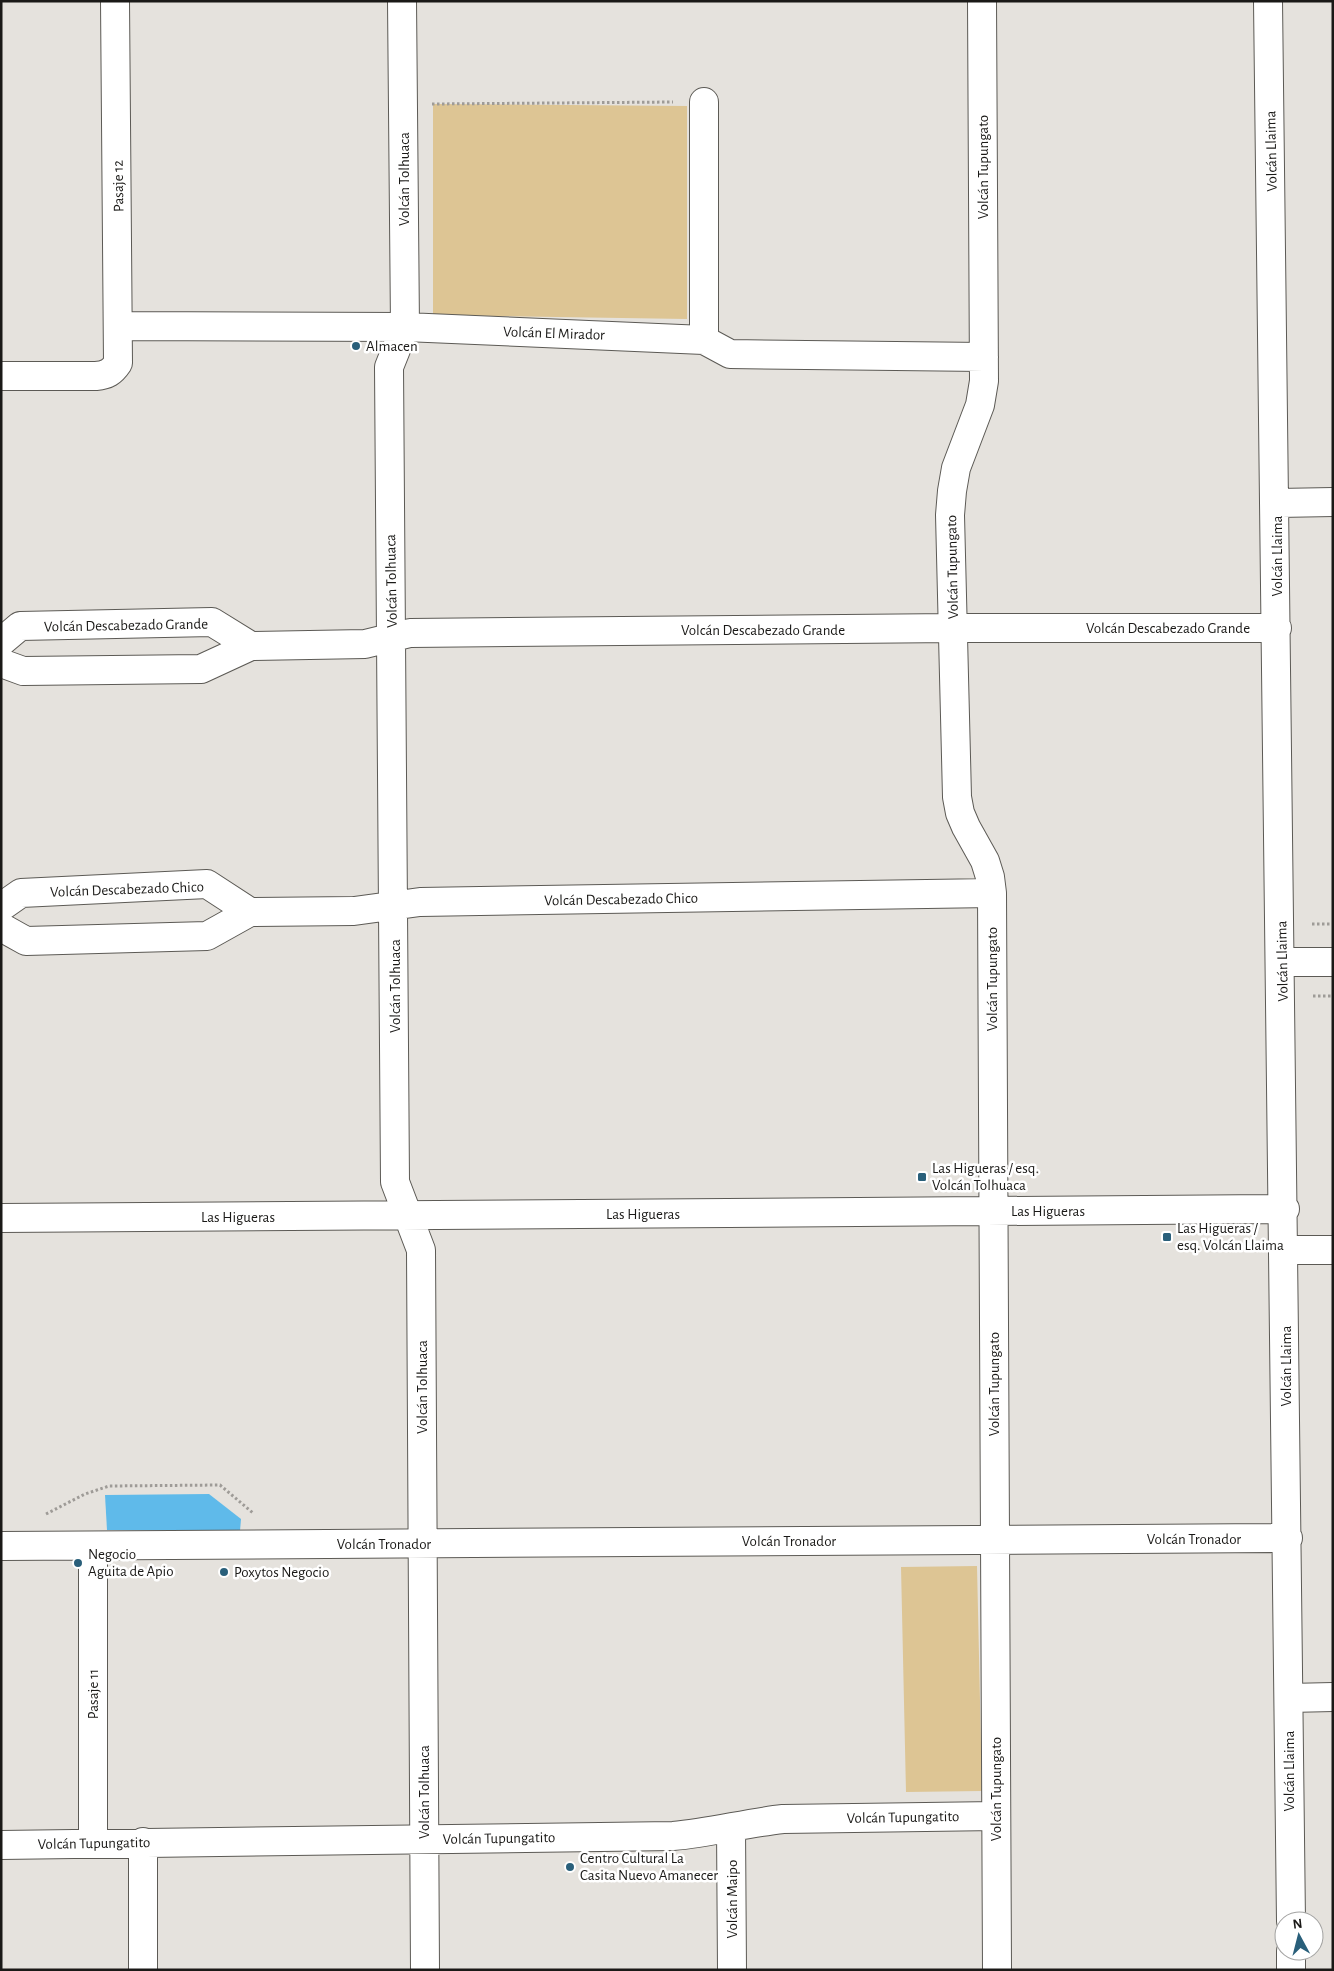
<svg xmlns="http://www.w3.org/2000/svg" width="1334" height="1971" viewBox="0 0 1334 1971" font-family="'Alegreya Sans',sans-serif">
	<style>
		.green { fill: #ddc594 }
		.building { fill: #5fbaea }
		.lines { fill: none; stroke-linecap: round; stroke-linejoin: round }
		.minor-casing { stroke: #5c5a55; stroke-width: 30 }
		.path { stroke: #9e9b97; stroke-width: 3; stroke-dasharray: 2.5 2.5; stroke-linecap: butt }
		.minor { stroke: #fff; stroke-width: 28 }
		.poi-dot { fill: #295f7a; stroke: #fff; stroke-width: 2 }
		.labels { text-anchor: middle; stroke-width: 5; stroke-linejoin: round; paint-order: stroke }
		.street-label { font-size: 15px; fill: #1a1917; stroke: #fff }
		.poi-label { font-size: 15px; fill: #1a1917; stroke: #fff; text-anchor: start }
	</style>
	<rect width="100%" height="100%" fill="#e5e2dd"/>
	<!-- green -->
	<path class="green" d="M 433,104 L 687,106 L 687,319 L 433,315 Z
		M 977,1566 L 982,1791 L 906,1792 L 901,1567 Z"/>
	<!-- building -->
	<path class="building" d="M 209,1494 L 241,1519 L 240,1531 L 107,1530 L 105,1495 Z"/>
	<g class="lines">
		<!-- minor casing -->
		<g class="minor-casing">
			<path id="minor" d="M 402,1 L 405,327 L 389,367 L 395,1182 L 421,1250 L 425,1970
				M 982,1 L 984,381 L 980,405 L 956,468 L 952,491 L 950,515 L 957,797 L 960,813 L 966,827 L 985,861 L 990,877 L 992,893 L 997,1970
				M 1268,1 C 1280,641 1286,1281 1291,1921
				M 704,102 L 704,340
				M 119,326 L 405,327 L 704,340 L 730,354 L 984,357
				M 1,376 L 96,376 C 107,375 112,372 118,363 L 115,1
				M 1278,503 L 1333,502
				M 1,642 L 20,626 L 212,622 L 251,646 L 365,644 L 410,633 L 953,628 L 1277,628
				M 1,663 L 23,671 L 201,669 L 251,646
				M 1,907 L 21,893 L 207,884 L 250,912
				M 1,927 L 26,941 L 207,936 L 250,912 L 354,911 L 420,902 L 992,893
				M 1282,962 L 1333,962
				M 1,1218 L 1285,1209
				M 1285,1250 L 1333,1250
				M 1,1546 L 1288,1538
				M 93,1546 L 93,1843
				M 1289,1698 L 1333,1697
				M 731,1828 L 732,1970
				M 143,1842 L 143,1970
				M 1,1845 L 673,1836 C 710,1833 746,1823 783,1819 L 996,1816
				M 1291,1951 L 1291,1970"/>
		</g>
		<!-- path -->
		<path class="path" d="M 432,104 L 673,102
			M 1312,924 L 1333,924
			M 1313,996 L 1333,996
			M 46,1514 L 85,1494 L 109,1486 L 220,1485 L 253,1513"/>
		<!-- minor -->
		<use href="#minor" class="minor"/>
	</g>
	<!-- markers -->
	<g class="poi-dot">
		<circle cx="356" cy="346" r="5"/>
		<rect x="917" y="1172" width="10" height="10" rx="2.5"/>
		<rect x="1162" y="1232" width="10" height="10" rx="2.5"/>
		<circle cx="78" cy="1563" r="5"/>
		<circle cx="224" cy="1572" r="5"/>
		<circle cx="570" cy="1867" r="5"/>
	</g>
	<g class="labels">
		<!-- street labels -->
		<g class="street-label">
			<text transform="translate(1271 151) rotate(-91)" y="5">Volcán Llaima</text>
			<text transform="translate(983 167) rotate(-90)" y="5">Volcán Tupungato</text>
			<text transform="translate(404 179) rotate(-90)" y="5">Volcán Tolhuaca</text>
			<text transform="translate(118 186) rotate(-91)" y="5">Pasaje 12</text>
			<text transform="translate(554 333) rotate(2)" y="5">Volcán El Mirador</text>
			<text transform="translate(1277 556) rotate(-90)" y="5">Volcán Llaima</text>
			<text transform="translate(952 567) rotate(-91)" y="5">Volcán Tupungato</text>
			<text transform="translate(391 581) rotate(-91)" y="5">Volcán Tolhuaca</text>
			<text transform="translate(126 625) rotate(-1)" y="5">Volcán Descabezado Grande</text>
			<text x="1168" y="633">Volcán Descabezado Grande</text>
			<text x="763" y="635">Volcán Descabezado Grande</text>
			<text transform="translate(127 889) rotate(-2)" y="5">Volcán Descabezado Chico</text>
			<text transform="translate(621 899) rotate(-1)" y="5">Volcán Descabezado Chico</text>
			<text transform="translate(1282 961) rotate(-91)" y="5">Volcán Llaima</text>
			<text transform="translate(992 979) rotate(-90)" y="5">Volcán Tupungato</text>
			<text transform="translate(395 986) rotate(-90)" y="5">Volcán Tolhuaca</text>
			<text x="1048" y="1216">Las Higueras</text>
			<text x="643" y="1219">Las Higueras</text>
			<text x="238" y="1222">Las Higueras</text>
			<text transform="translate(1286 1366) rotate(-90)" y="5">Volcán Llaima</text>
			<text transform="translate(994 1384) rotate(-90)" y="5">Volcán Tupungato</text>
			<text transform="translate(422 1387) rotate(-90)" y="5">Volcán Tolhuaca</text>
			<text x="1194" y="1544">Volcán Tronador</text>
			<text x="789" y="1546">Volcán Tronador</text>
			<text x="384" y="1549">Volcán Tronador</text>
			<text transform="translate(93 1694) rotate(-90)" y="5">Pasaje 11</text>
			<text transform="translate(1289 1771) rotate(-90)" y="5">Volcán Llaima</text>
			<text transform="translate(996 1789) rotate(-90)" y="5">Volcán Tupungato</text>
			<text transform="translate(424 1792) rotate(-90)" y="5">Volcán Tolhuaca</text>
			<text transform="translate(903 1817) rotate(-1)" y="5">Volcán Tupungatito</text>
			<text transform="translate(499 1838) rotate(-1)" y="5">Volcán Tupungatito</text>
			<text transform="translate(94 1843) rotate(-1)" y="5">Volcán Tupungatito</text>
			<text transform="translate(732 1899) rotate(-90)" y="5">Volcán Maipo</text>
		</g>
		<!-- poi labels -->
		<g class="poi-label">
			<text x="366" y="351">Almacen</text>
			<text x="932" y="1173">Las Higueras / esq.<tspan x="932" dy="17">Volcán Tolhuaca</tspan></text>
			<text x="1177" y="1233">Las Higueras /<tspan x="1177" dy="17">esq. Volcán Llaima</tspan></text>
			<text x="88" y="1559">Negocio<tspan x="88" dy="17">Aguita de Apio</tspan></text>
			<text x="234" y="1577">Poxytos Negocio</text>
			<text x="580" y="1863">Centro Cultural La<tspan x="580" dy="17">Casita Nuevo Amanecer</tspan></text>
		</g>
	</g>
	<!-- border -->
	<rect width="1334" height="1971" fill="none" stroke="#1a1917" stroke-width="5"/>
	<!-- north arrow -->
	<g transform="translate(1299 1936) rotate(353)"><circle r="24" fill="#ffffff" stroke="#a3a3a2"/>
	<path d="M0-4L9 19L0 12L-9 19Z" fill="#295f7a"/>
	<text y="-8" font-size="14" font-weight="bold" text-anchor="middle" fill="#1a1917">N</text>
	</g>
</svg>
